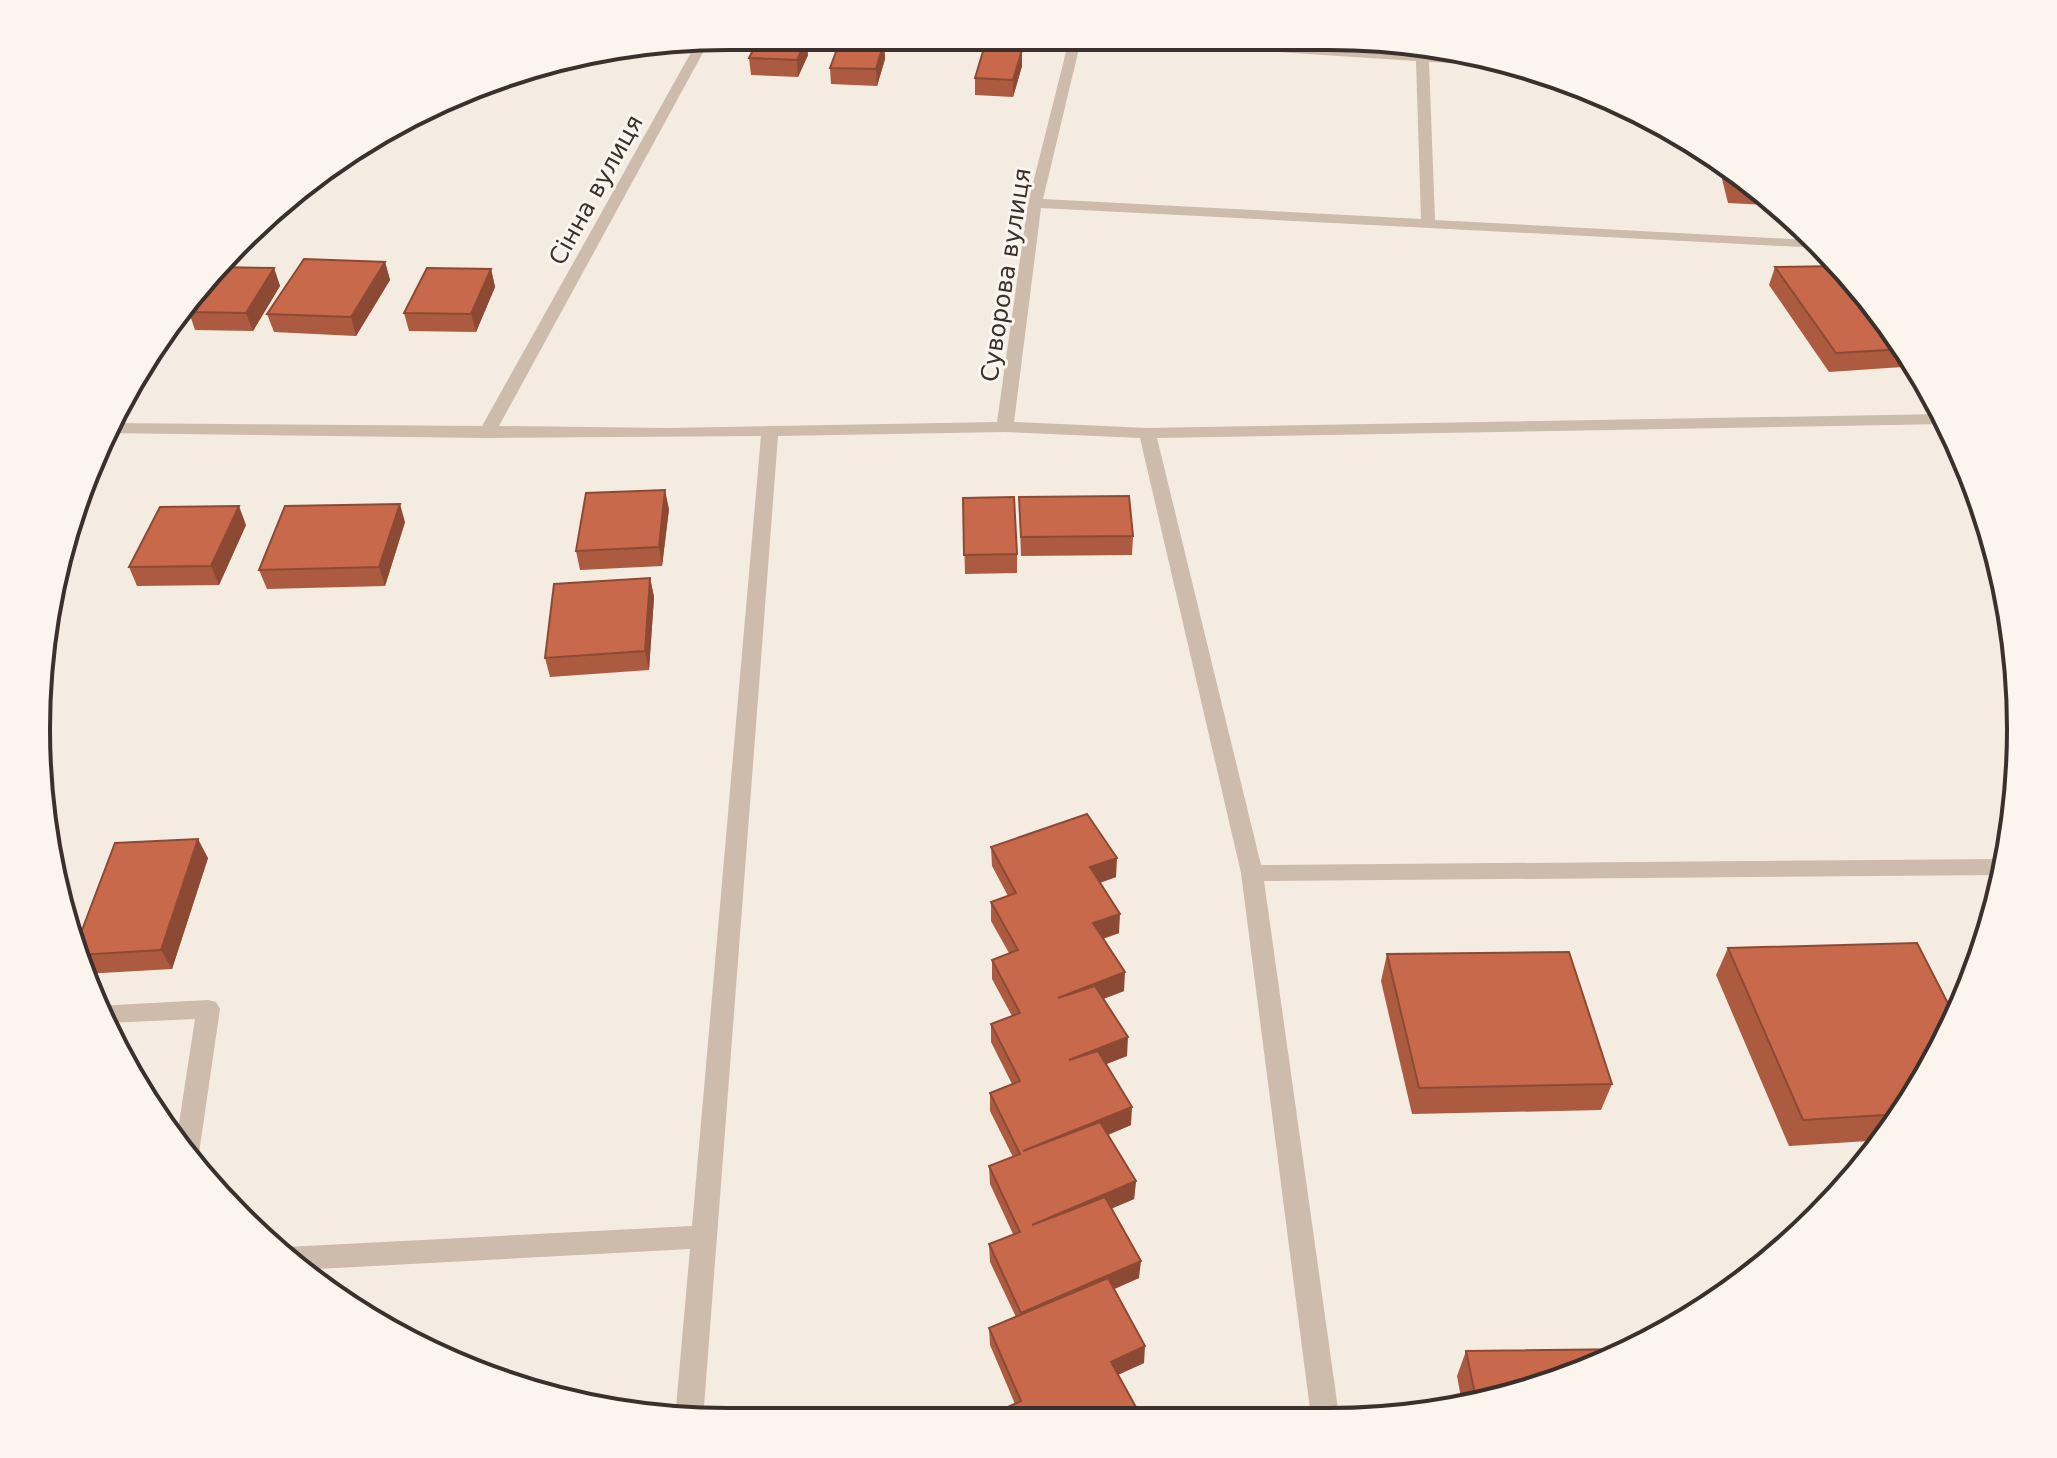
<svg xmlns="http://www.w3.org/2000/svg" width="2057" height="1458" viewBox="0 0 2057 1458" font-family="'DejaVu Sans',sans-serif">
	<style>
		.lines { fill: none; stroke-linecap: round; stroke-linejoin: round }
		.minor { fill: #cdbbac; fill-rule: evenodd }
		.wall { fill: #ac5a40 }
		.shaded-wall { fill: #8c4a34 }
		.building { fill: #c8694b; stroke: #8c4a34; stroke-width: 2 }
		.labels { text-anchor: middle; stroke-width: 6; stroke-linejoin: round; paint-order: stroke }
		.far-street-label { font-size: 24px; fill: #3b302b; stroke: #fbf5ee }
		.rim { fill: none; stroke: #3b302b; stroke-width: 4 }
	</style>
	<rect width="100%" height="100%" fill="#f4ebe1"/>
	<g class="lines">
		<!-- minor -->
		<path class="minor" d="M 1070,36 L 1082,36 L 1043,199 L 1421,219 L 1416,61 L 1091,40 L 1085,36 L 1147,36 L 1416,54 L 1416,45 L 1428,46 L 1429,55 L 1488,58 L 1504,65 L 1429,62 L 1435,220 L 1810,240 L 1820,248 L 1041,208 L 1014,422 L 1147,428 L 1942,414 L 1947,424 L 1157,438 L 1261,865 L 2004,859 L 2003,875 L 1264,881 L 1339,1416 L 1311,1417 L 1241,873 L 1140,438 L 1005,432 L 778,436 L 703,1420 L 675,1419 L 690,1249 L 298,1270 L 277,1251 L 286,1247 L 692,1226 L 761,436 L 487,438 L 104,433 L 107,423 L 482,426 L 698,40 L 711,38 L 499,426 L 669,428 L 997,422 L 1028,203 Z
			M 208,1000 L 216,1002 L 220,1009 L 199,1153 L 193,1162 L 177,1136 L 195,1019 L 107,1023 L 96,1006 Z"/>
	</g>
	<!-- wall -->
	<path class="wall" d="M 884,42 L 885,59 L 877,86 L 831,84 L 830,68 Z
		M 808,55 L 798,77 L 751,75 L 749,58 Z
		M 576,56 L 571,64 L 544,62 L 549,60 Z
		M 1022,66 L 1013,97 L 975,95 L 975,78 Z
		M 1704,153 L 1715,162 L 1707,162 Z
		M 1725,170 L 1768,205 L 1728,203 L 1722,179 Z
		M 385,262 L 390,280 L 356,336 L 274,332 L 267,314 Z
		M 1775,267 L 1849,272 L 1917,366 L 1829,372 L 1769,285 Z
		M 274,268 L 280,286 L 253,331 L 195,330 L 189,312 Z
		M 491,269 L 495,287 L 476,332 L 409,331 L 404,313 Z
		M 1019,497 L 1133,536 L 1132,555 L 1021,556 Z
		M 963,498 L 1017,554 L 1017,573 L 965,574 Z
		M 669,509 L 662,566 L 580,570 L 576,551 Z
		M 405,522 L 385,586 L 267,589 L 259,570 Z
		M 246,525 L 219,585 L 137,586 L 129,567 Z
		M 650,578 L 654,597 L 649,670 L 550,677 L 545,658 Z
		M 991,847 L 1116,877 L 1100,883 L 1119,933 L 1103,939 L 1124,991 L 1103,999 L 1127,1056 L 1106,1064 L 1131,1125 L 1108,1135 L 1136,1181 L 1134,1199 L 1112,1208 L 1139,1278 L 1114,1289 L 1144,1363 L 1118,1375 L 1142,1418 L 988,1419 L 988,1416 L 1015,1404 L 990,1345 L 989,1328 L 1016,1317 L 990,1262 L 989,1244 L 1013,1234 L 990,1184 L 989,1166 L 1013,1157 L 990,1111 L 990,1093 L 1012,1084 L 991,1042 L 991,1024 L 1012,1016 L 992,979 L 992,960 L 1009,953 L 991,921 L 991,902 L 1008,896 L 992,866 Z
		M 208,858 L 172,969 L 84,974 L 76,946 Z
		M 1728,948 L 1949,1036 L 1884,1140 L 1789,1146 L 1716,975 Z
		M 1387,954 L 1612,1084 L 1601,1110 L 1412,1114 L 1381,981 Z
		M 1466,1351 L 1634,1351 L 1462,1403 L 1457,1376 Z"/>
	<!-- shaded-wall -->
	<path class="shaded-wall" d="M 807,39 L 808,55 L 798,77 L 797,60 Z
		M 884,42 L 885,59 L 877,86 L 876,69 Z
		M 1022,50 L 1022,66 L 1013,97 L 1013,80 Z
		M 576,56 L 571,64 L 570,57 Z
		M 385,262 L 390,280 L 356,336 L 351,317 Z
		M 274,268 L 280,286 L 253,331 L 246,313 Z
		M 491,269 L 495,287 L 476,332 L 471,314 Z
		M 665,490 L 669,509 L 662,566 L 659,547 Z
		M 400,504 L 405,522 L 385,586 L 379,567 Z
		M 239,506 L 246,525 L 219,585 L 211,566 Z
		M 650,578 L 654,597 L 649,670 L 645,651 Z
		M 198,839 L 208,858 L 172,969 L 161,950 Z
		M 1117,858 L 1116,877 L 1089,886 L 1090,867 Z
		M 1120,914 L 1119,933 L 1092,942 L 1093,923 Z
		M 1125,972 L 1124,991 L 1058,1016 L 1058,998 Z
		M 1128,1037 L 1127,1056 L 1069,1079 L 1069,1060 Z
		M 1132,1107 L 1131,1125 L 1024,1169 L 1023,1151 Z
		M 1136,1181 L 1134,1199 L 1032,1243 L 1032,1225 Z
		M 1141,1261 L 1139,1278 L 1022,1330 L 1021,1313 Z
		M 1145,1346 L 1144,1363 L 1110,1378 L 1111,1362 Z"/>
	<!-- building -->
	<path class="building" d="M 760,36 L 807,39 L 797,60 L 749,58 Z
		M 840,41 L 884,42 L 876,69 L 830,68 Z
		M 984,48 L 1022,50 L 1013,80 L 975,78 Z
		M 1730,175 L 1745,186 L 1733,186 Z
		M 304,259 L 385,262 L 351,317 L 267,314 Z
		M 1842,266 L 1849,272 L 1904,349 L 1836,353 L 1775,267 Z
		M 218,267 L 274,268 L 246,313 L 189,312 Z
		M 427,268 L 491,269 L 471,314 L 404,313 Z
		M 665,490 L 659,547 L 576,551 L 586,493 Z
		M 1129,496 L 1133,536 L 1021,537 L 1019,497 Z
		M 1014,497 L 1017,554 L 964,555 L 963,498 Z
		M 400,504 L 379,567 L 259,570 L 285,506 Z
		M 239,506 L 211,566 L 129,567 L 160,507 Z
		M 650,578 L 645,651 L 545,658 L 554,584 Z
		M 1087,814 L 1117,858 L 1090,867 L 1120,914 L 1093,923 L 1125,972 L 1058,998 L 1095,986 L 1128,1037 L 1069,1060 L 1098,1051 L 1132,1107 L 1023,1151 L 1100,1122 L 1136,1181 L 1032,1225 L 1105,1197 L 1141,1261 L 1021,1313 L 989,1244 L 1020,1232 L 989,1166 L 1020,1154 L 990,1093 L 1020,1081 L 991,1024 L 1020,1013 L 992,960 L 1018,950 L 991,902 L 1016,893 L 991,847 Z
		M 198,839 L 161,950 L 78,955 L 76,946 L 115,843 Z
		M 1917,943 L 1956,1019 L 1949,1036 L 1901,1114 L 1803,1120 L 1728,948 Z
		M 1569,952 L 1612,1084 L 1419,1088 L 1387,954 Z
		M 1108,1278 L 1145,1346 L 1111,1362 L 1142,1418 L 989,1419 L 988,1416 L 1021,1401 L 989,1328 Z
		M 1637,1349 L 1476,1399 L 1466,1351 Z"/>
	<g class="labels">
		<!-- far-street labels -->
		<g class="far-street-label">
			<text transform="translate(596 190) rotate(-61)" y="8">Сінна вулиця</text>
			<text transform="translate(1006 275) rotate(-81)" y="8">Суворова вулиця</text>
		</g>
	</g>
	<!-- crop -->
	<path d="M0 0H2057V1458H0ZM729 50H1328A679 679 0 0 1 2007 729V729A679 679 0 0 1 1328 1408H729A679 679 0 0 1 50 729V729A679 679 0 0 1 729 50Z" fill="#fbf5ee" fill-rule="evenodd"/>
	<path class="rim" d="M729 50H1328A679 679 0 0 1 2007 729V729A679 679 0 0 1 1328 1408H729A679 679 0 0 1 50 729V729A679 679 0 0 1 729 50Z"/>
</svg>
